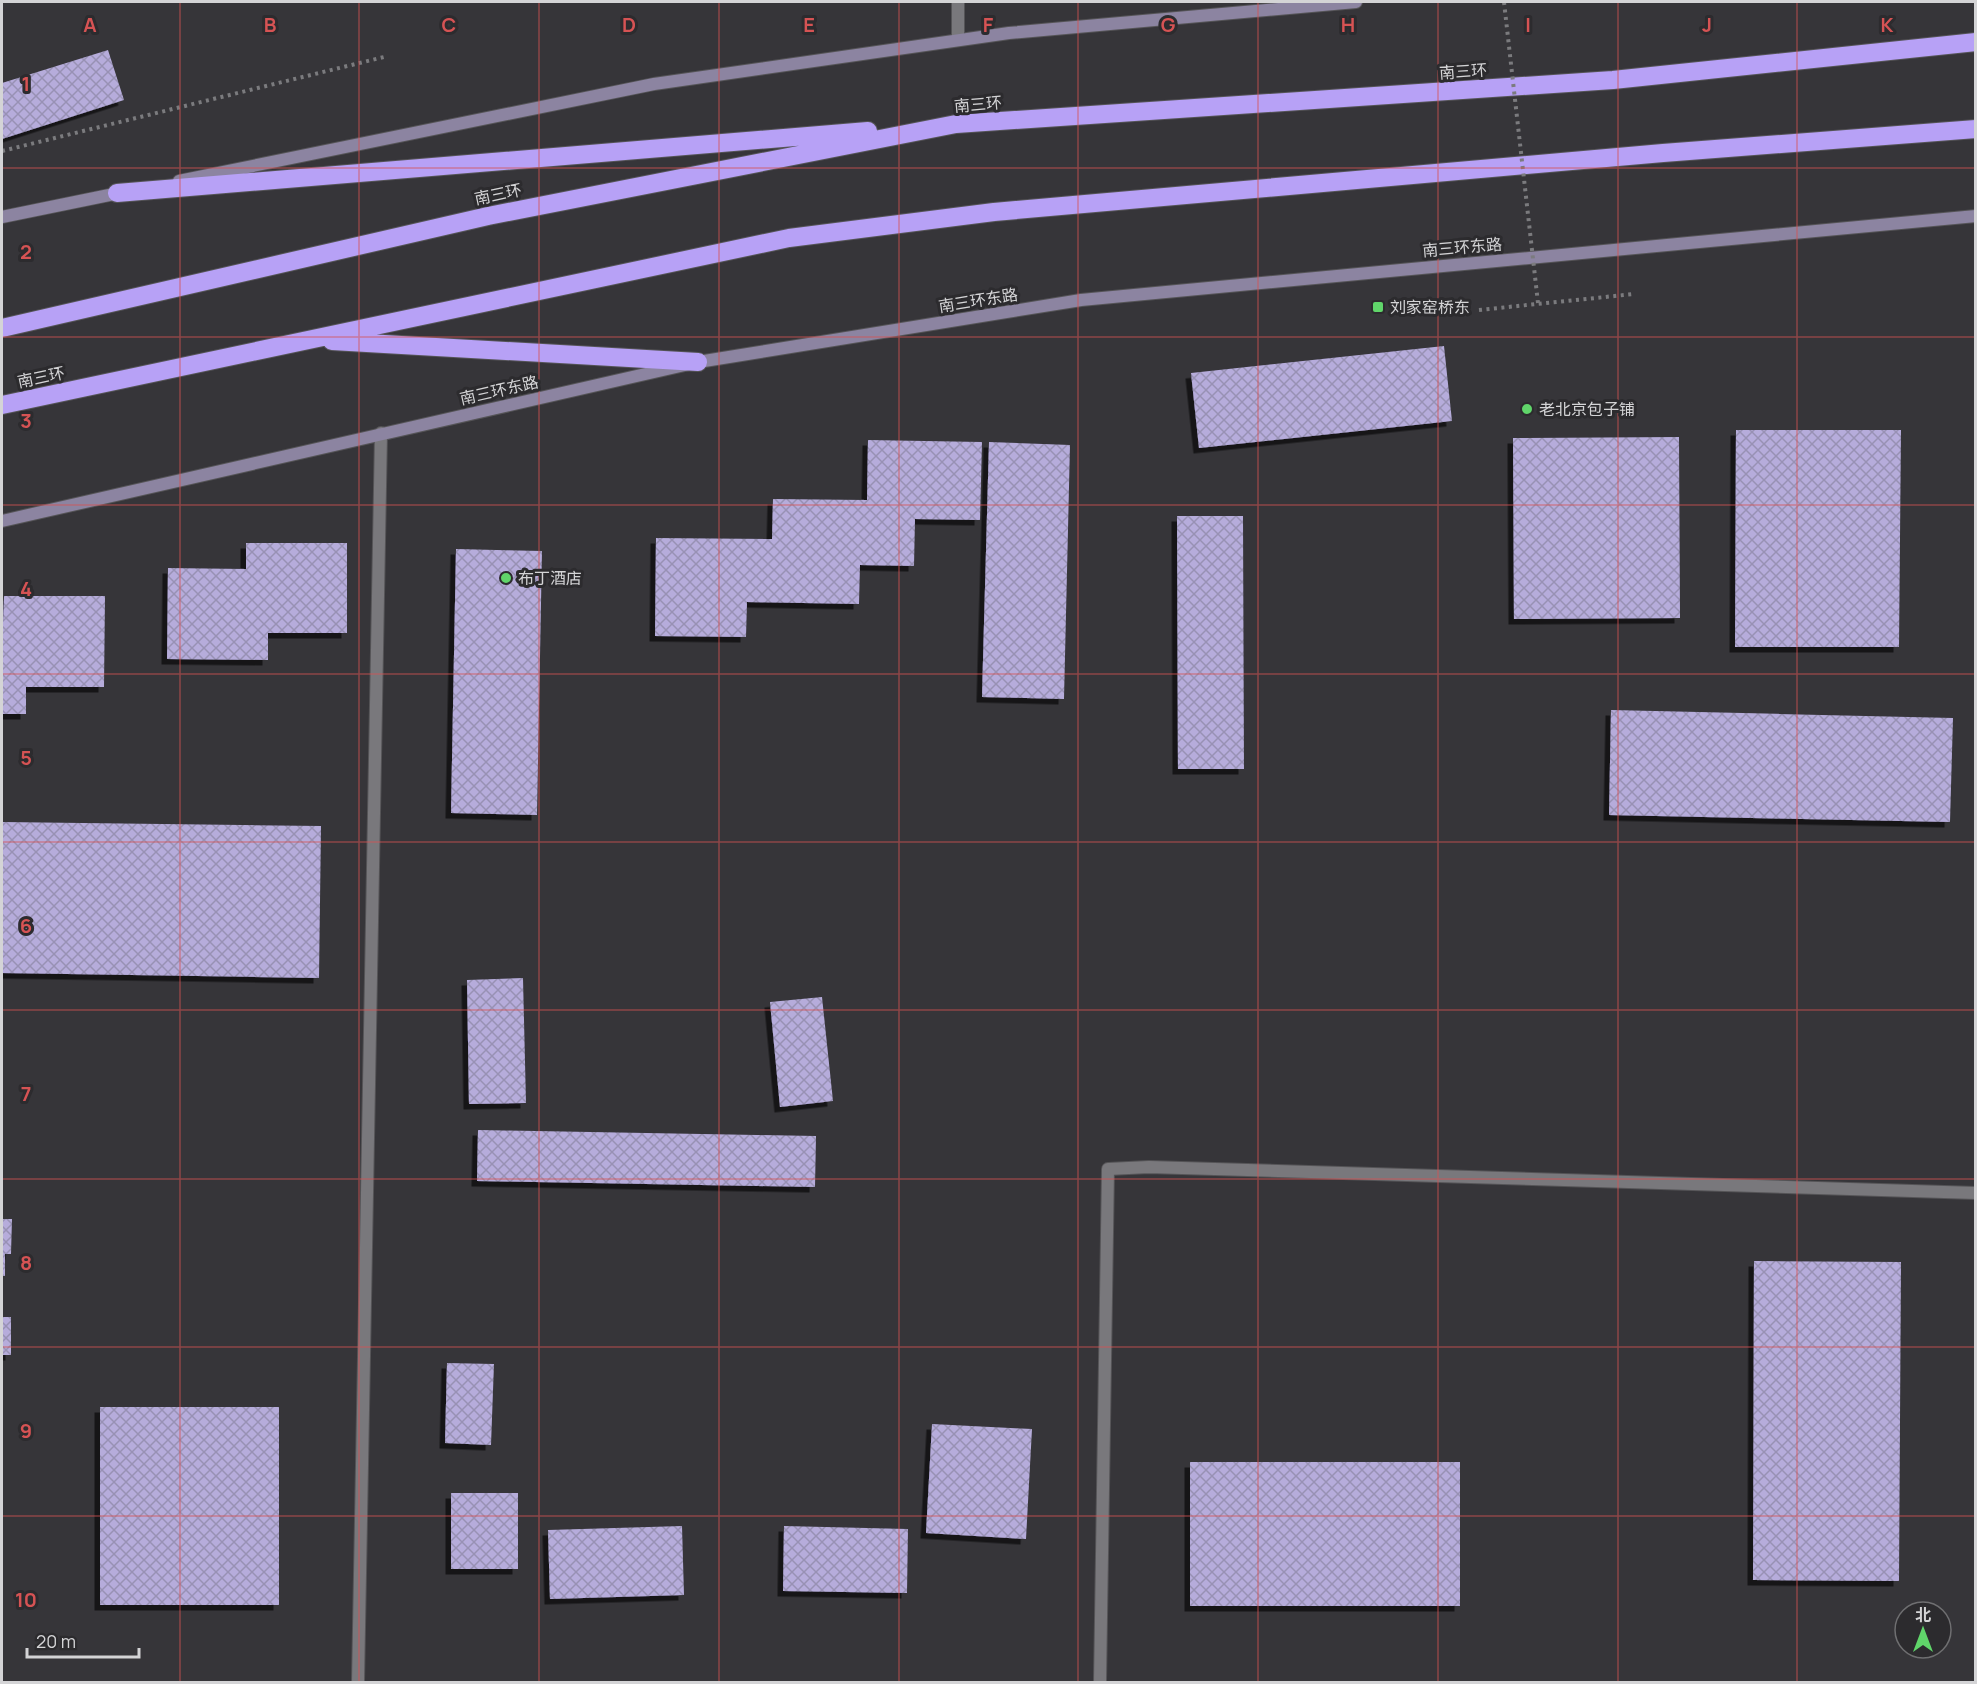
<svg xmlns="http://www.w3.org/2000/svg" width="1977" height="1684" viewBox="0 0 1977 1684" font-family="Manrope,'Noto Sans SC',sans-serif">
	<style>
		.building { fill: url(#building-cross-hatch); filter: url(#shadow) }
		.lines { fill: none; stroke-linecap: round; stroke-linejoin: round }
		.lane-casing { stroke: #555457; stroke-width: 14 }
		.street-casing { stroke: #555457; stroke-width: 14 }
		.secondary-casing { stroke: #555457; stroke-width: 14 }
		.highway-casing { stroke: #555457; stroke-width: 20 }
		.path { stroke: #7b7b7e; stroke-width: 4; stroke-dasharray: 3 4.5; stroke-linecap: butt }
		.lane { stroke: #79787c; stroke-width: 12 }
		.street { stroke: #79787c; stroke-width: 12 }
		.secondary { stroke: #8c84a1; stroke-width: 12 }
		.highway { stroke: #b7a1f6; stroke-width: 18 }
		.path-bridge { stroke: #7b7b7e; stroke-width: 4; stroke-dasharray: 3 4.5; stroke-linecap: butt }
		.grid { fill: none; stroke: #d65354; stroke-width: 1.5; stroke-opacity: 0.55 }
		.poi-dot { fill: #60d56a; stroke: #2c2b2e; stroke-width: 2 }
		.labels { text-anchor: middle; stroke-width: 6; stroke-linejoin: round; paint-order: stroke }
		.street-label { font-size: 16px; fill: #d4d4d6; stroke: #2c2b2e }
		.poi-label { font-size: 16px; fill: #d4d4d6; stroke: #2c2b2e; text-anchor: start }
		.grid-label { font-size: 20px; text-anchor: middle; font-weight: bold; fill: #d65354; stroke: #2c2b2e; stroke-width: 6; stroke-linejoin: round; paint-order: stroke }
	</style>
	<defs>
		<pattern id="building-cross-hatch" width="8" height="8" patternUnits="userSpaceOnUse" patternTransform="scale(1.5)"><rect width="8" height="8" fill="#b6acdb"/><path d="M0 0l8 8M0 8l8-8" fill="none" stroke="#9891b4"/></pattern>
		<filter id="shadow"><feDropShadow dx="-5.5" dy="5.5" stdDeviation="0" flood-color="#0009"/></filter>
	</defs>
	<rect width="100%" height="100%" fill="#363539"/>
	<!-- building -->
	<path class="building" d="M 108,50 L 124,100 L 2,139 L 2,83 Z
		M 1444,346 L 1452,421 L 1199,448 L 1191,373 Z
		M 1736,430 L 1901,430 L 1899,647 L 1735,647 Z
		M 1679,437 L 1680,618 L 1514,619 L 1513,438 Z
		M 868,440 L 982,442 L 980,520 L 915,519 L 914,566 L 860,565 L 859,604 L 747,602 L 746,637 L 655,636 L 656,538 L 772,539 L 773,499 L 867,500 Z
		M 989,442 L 1070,445 L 1064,699 L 982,697 Z
		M 1177,516 L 1243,516 L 1244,769 L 1178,769 Z
		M 246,543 L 347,543 L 347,633 L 268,633 L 268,660 L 167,659 L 168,568 L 246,569 Z
		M 456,549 L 542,551 L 537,815 L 451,813 Z
		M 4,596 L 105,596 L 104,687 L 26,687 L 26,714 L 2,714 L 2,622 L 3,622 Z
		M 1611,710 L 1953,718 L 1950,822 L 1609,815 Z
		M 2,822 L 321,826 L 319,978 L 2,973 Z
		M 523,978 L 526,1103 L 469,1104 L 467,980 Z
		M 822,997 L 833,1101 L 780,1107 L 770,1002 Z
		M 478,1130 L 816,1136 L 815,1187 L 477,1181 Z
		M 2,1219 L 12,1219 L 11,1254 L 5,1254 L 5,1276 L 2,1276 Z
		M 1754,1261 L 1901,1262 L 1899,1581 L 1753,1580 Z
		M 2,1317 L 11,1317 L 11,1355 L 2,1355 Z
		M 447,1363 L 494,1364 L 491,1445 L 445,1443 Z
		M 100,1407 L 279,1407 L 279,1605 L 100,1605 Z
		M 932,1424 L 1032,1429 L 1026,1539 L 926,1533 Z
		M 1190,1462 L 1460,1462 L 1460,1606 L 1190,1606 Z
		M 451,1493 L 518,1493 L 518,1569 L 451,1569 Z
		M 682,1526 L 684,1595 L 550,1599 L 548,1530 Z
		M 784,1526 L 908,1529 L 907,1593 L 783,1591 Z"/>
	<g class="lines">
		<!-- lane casing -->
		<g class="lane-casing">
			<path id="lane" d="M 958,2 L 958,40
				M 1100,1682 L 1108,1169 L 1149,1167 L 1976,1193"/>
		</g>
		<!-- street casing -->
		<g class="street-casing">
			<path id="street" d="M 358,1682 L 381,433"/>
		</g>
		<!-- secondary casing -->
		<g class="secondary-casing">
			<path id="secondary" d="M 179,181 L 654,84 L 1009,33 L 1356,2
				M 2,217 L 124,192
				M 2,521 L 698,362 L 1081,300 L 1976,216"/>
		</g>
		<!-- highway casing -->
		<g class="highway-casing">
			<path id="highway" d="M 117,193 L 868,131
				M 2,328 L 488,216 L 956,124 L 1613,80 L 1976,42
				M 332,341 L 698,362
				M 2,405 L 789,238 L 994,212 L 1663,153 L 1976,129"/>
		</g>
		<!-- path -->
		<path class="path" d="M 2,151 L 388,56
			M 1479,310 L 1634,294"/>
		<!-- lane -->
		<use href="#lane" class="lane"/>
		<!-- street -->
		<use href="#street" class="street"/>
		<!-- secondary -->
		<use href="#secondary" class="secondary"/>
		<!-- highway -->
		<use href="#highway" class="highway"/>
		<!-- path-bridge -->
		<path class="path-bridge" d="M 1504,2 L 1538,303"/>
	</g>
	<!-- grid -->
	<path class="grid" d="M 180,2 L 180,1682M 359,2 L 359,1682M 539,2 L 539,1682M 719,2 L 719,1682M 899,2 L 899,1682M 1078,2 L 1078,1682M 1258,2 L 1258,1682M 1438,2 L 1438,1682M 1618,2 L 1618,1682M 1797,2 L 1797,1682M 2,168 L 1976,168M 2,337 L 1976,337M 2,505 L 1976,505M 2,674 L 1976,674M 2,842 L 1976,842M 2,1010 L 1976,1010M 2,1179 L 1976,1179M 2,1347 L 1976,1347M 2,1516 L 1976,1516"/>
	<!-- markers -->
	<g class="poi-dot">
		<rect x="1372" y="301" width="12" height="12" rx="3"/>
		<circle cx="1527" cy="409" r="6"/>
		<circle cx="506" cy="578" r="6"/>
	</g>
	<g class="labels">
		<!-- street labels -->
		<g class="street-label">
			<text transform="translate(1463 71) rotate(-4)" y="6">南三环</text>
			<text transform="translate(978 104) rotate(-5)" y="6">南三环</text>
			<text transform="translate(498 194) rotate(-12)" y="6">南三环</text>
			<text transform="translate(1462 247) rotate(-5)" y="6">南三环东路</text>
			<text transform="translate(978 300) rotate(-9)" y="6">南三环东路</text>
			<text transform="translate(41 377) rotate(-12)" y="6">南三环</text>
			<text transform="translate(499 390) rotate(-13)" y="6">南三环东路</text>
		</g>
		<!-- poi labels -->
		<g class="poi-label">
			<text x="1390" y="313">刘家窑桥东</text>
			<text x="1539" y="415">老北京包子铺</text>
			<text x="518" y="584">布丁酒店</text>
		</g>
	</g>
	<g class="grid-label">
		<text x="90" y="32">A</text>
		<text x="270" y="32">B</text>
		<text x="449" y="32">C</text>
		<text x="629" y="32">D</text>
		<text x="809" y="32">E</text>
		<text x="988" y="32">F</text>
		<text x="1168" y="32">G</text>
		<text x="1348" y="32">H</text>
		<text x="1528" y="32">I</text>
		<text x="1707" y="32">J</text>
		<text x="1887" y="32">K</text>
		<text x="26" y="91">1</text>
		<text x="26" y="259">2</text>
		<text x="26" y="428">3</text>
		<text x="26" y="596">4</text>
		<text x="26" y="765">5</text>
		<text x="26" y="933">6</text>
		<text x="26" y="1101">7</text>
		<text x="26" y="1270">8</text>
		<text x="26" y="1438">9</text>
		<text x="26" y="1607">10</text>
	</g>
	<!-- border -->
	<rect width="1977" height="1684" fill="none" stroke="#d4d4d6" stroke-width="6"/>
	<!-- north arrow -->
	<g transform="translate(1923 1630)"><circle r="28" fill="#2c2b2e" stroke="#6f6f71" stroke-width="1.5"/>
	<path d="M0-4.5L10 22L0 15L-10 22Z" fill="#60d56a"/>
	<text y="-9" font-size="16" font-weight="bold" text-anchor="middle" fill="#d4d4d6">北</text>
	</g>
	<!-- scale -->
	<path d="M27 1648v9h112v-9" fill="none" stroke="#d4d4d6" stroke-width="3"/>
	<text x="36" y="1648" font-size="18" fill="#d4d4d6" stroke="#2c2b2e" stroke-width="4.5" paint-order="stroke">20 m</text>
</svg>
